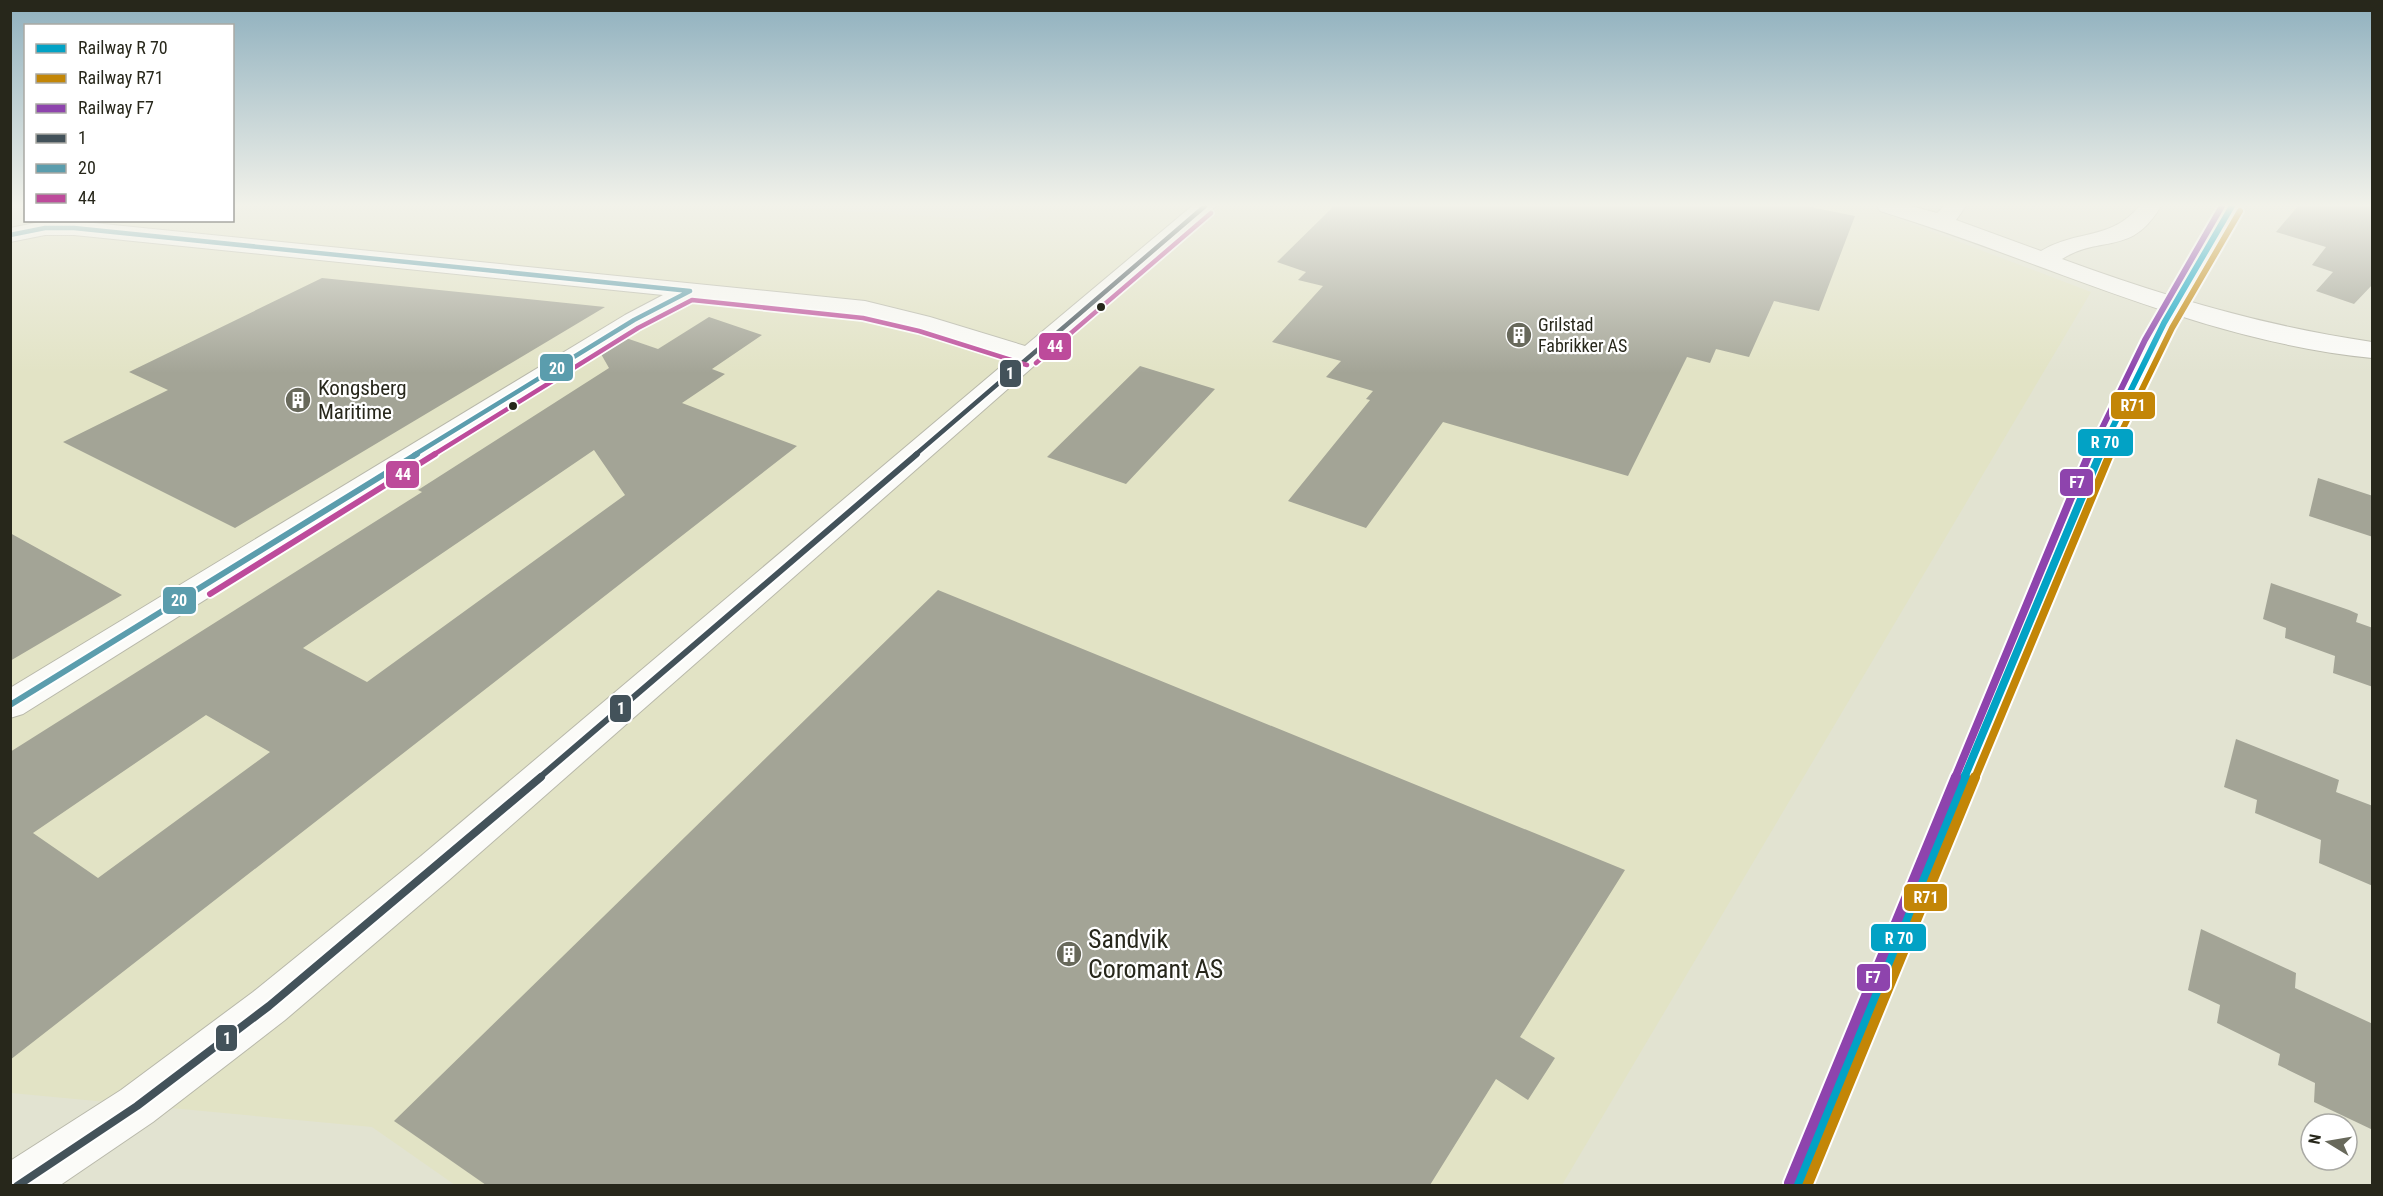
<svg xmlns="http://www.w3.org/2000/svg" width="2383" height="1196" viewBox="0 0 2383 1196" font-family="'Roboto Condensed',sans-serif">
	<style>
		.built { fill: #e2e3c5 }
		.building { fill: #a3a496; fill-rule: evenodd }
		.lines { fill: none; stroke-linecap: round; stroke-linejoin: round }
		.minor-casing { stroke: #b8b8aa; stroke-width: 2 }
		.minor { fill: #fbfbf8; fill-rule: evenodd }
		.bus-1-far2-casing { stroke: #fff; stroke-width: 8 }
		.bus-1-far1-casing { stroke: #fff; stroke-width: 10 }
		.bus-1-casing { stroke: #fff; stroke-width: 12 }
		.bus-2-far1-casing { stroke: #fff; stroke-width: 8 }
		.bus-2-casing { stroke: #fff; stroke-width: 10 }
		.bus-3-far1-casing { stroke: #fff; stroke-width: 8 }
		.bus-3-casing { stroke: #fff; stroke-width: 10 }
		.bus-1-far2 { stroke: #43525a; stroke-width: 4.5 }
		.bus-1-far1 { stroke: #43525a; stroke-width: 6 }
		.bus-1 { stroke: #43525a; stroke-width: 8 }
		.bus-2-far1 { stroke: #5b9dad; stroke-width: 4.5 }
		.bus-2 { stroke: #5b9dad; stroke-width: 6 }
		.bus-3-far1 { stroke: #bd4b9b; stroke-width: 4.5 }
		.bus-3 { stroke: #bd4b9b; stroke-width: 6 }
		.rail-1-far2-casing { stroke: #fff; stroke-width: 10 }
		.rail-1-far1-casing { stroke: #fff; stroke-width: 12 }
		.rail-1-casing { stroke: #fff; stroke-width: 14 }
		.rail-2-far2-casing { stroke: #fff; stroke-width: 10 }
		.rail-2-far1-casing { stroke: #fff; stroke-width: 12 }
		.rail-2-casing { stroke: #fff; stroke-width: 14 }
		.rail-3-far2-casing { stroke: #fff; stroke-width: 10 }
		.rail-3-far1-casing { stroke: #fff; stroke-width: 12 }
		.rail-3-casing { stroke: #fff; stroke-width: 14 }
		.rail-1-far2 { stroke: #02a2c5; stroke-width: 6 }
		.rail-1-far1 { stroke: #02a2c5; stroke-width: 8 }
		.rail-1 { stroke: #02a2c5; stroke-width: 10 }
		.rail-2-far2 { stroke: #c38607; stroke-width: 6 }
		.rail-2-far1 { stroke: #c38607; stroke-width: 8 }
		.rail-2 { stroke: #c38607; stroke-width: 10 }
		.rail-3-far2 { stroke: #8e44ad; stroke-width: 6 }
		.rail-3-far1 { stroke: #8e44ad; stroke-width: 8 }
		.rail-3 { stroke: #8e44ad; stroke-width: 10 }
		.bus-dot { fill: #27271b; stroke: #fff; stroke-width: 2 }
		.labels { text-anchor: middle; stroke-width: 4.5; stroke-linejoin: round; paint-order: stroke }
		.far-poi-label { font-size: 18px; fill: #27271b; stroke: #fff; text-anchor: start }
		.poi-label { font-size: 21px; fill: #27271b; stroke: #fff; text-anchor: start }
		.near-poi-label { font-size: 26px; fill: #27271b; stroke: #fff; text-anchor: start }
		.line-badge { stroke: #fff; stroke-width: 2 }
		.badge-label { font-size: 16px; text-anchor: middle; font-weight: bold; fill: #fff }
	</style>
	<rect width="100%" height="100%" fill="#e2e3d1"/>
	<!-- built -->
	<path class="built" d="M 233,206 L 771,206 L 985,220 L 1000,206 L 1857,206 L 1875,210 L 2091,292 L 1562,1185 L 455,1185 L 372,1127 L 11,1093 L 10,234 L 44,221 L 232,220 Z"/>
	<!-- building -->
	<path class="building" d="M 1334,206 L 1805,206 L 1855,216 L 1819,311 L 1774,301 L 1749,357 L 1716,349 L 1710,363 L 1687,357 L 1628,476 L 1443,422 L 1366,528 L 1288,501 L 1370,400 L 1366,399 L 1373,391 L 1326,377 L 1341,361 L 1272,342 L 1323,286 L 1298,280 L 1306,272 L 1277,262 Z
		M 2298,206 L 2373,206 L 2373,284 L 2354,304 L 2316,291 L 2333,272 L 2312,265 L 2326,247 L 2276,232 Z
		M 322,278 L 605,307 L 235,528 L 63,442 L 168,390 L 129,372 Z
		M 709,317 L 762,335 L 712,369 L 725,374 L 682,403 L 797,446 L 10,1060 L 10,752 L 422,492 L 418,490 L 609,368 L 601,354 L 626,338 L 658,349 ZM 594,450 L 625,495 L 367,682 L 303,648 ZM 206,715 L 270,752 L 98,878 L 33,833 Z
		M 1140,366 L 1215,389 L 1126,484 L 1047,457 Z
		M 2318,478 L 2373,496 L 2373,537 L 2309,516 Z
		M 10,533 L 122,595 L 10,661 Z
		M 2271,583 L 2349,610 L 2358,614 L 2356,622 L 2373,628 L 2373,687 L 2333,673 L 2335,656 L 2285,638 L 2286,628 L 2263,619 Z
		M 938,590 L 1625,870 L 1520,1037 L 1555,1058 L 1528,1100 L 1496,1079 L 1430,1185 L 486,1185 L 394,1121 Z
		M 2236,739 L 2339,780 L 2336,792 L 2373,806 L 2373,886 L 2319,863 L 2321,840 L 2255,813 L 2257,800 L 2224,787 Z
		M 2201,929 L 2296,973 L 2295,988 L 2373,1024 L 2373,1130 L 2314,1102 L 2315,1083 L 2278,1065 L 2280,1054 L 2217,1023 L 2220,1005 L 2188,990 Z"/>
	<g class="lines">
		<!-- minor casing -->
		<g class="minor-casing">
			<path id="minor" d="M 1192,206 L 1216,206 L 449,880 L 285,1020 L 153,1122 L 59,1186 L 10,1186 L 10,1161 L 121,1090 L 253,992 L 421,856 L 1011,358 L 914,328 L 865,317 L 695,298 L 643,325 L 23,714 L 10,718 L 10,688 L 625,315 L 663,295 L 74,235 L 45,235 L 10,242 L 10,228 L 45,221 L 74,221 L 865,301 L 930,317 L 1025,346 Z
				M 1877,206 L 1911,206 L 1937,213 L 1944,206 L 1966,206 L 1956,220 L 2041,251 C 2075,230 2113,240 2139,206 L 2161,206 C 2131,257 2102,234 2062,259 C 2165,297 2264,326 2372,342 L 2372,358 C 2200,341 2044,261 1880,211 Z"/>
		</g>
		<!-- minor -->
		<use href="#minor" class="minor"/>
		<!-- bus-1-far2 casing -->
		<g class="bus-1-far2-casing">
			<path id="bus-1-far2" d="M 915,455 L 1205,206"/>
		</g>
		<!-- bus-1-far1 casing -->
		<g class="bus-1-far1-casing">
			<path id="bus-1-far1" d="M 539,778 L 917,454"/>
		</g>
		<!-- bus-1 casing -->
		<g class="bus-1-casing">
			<path id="bus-1" d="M 17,1186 L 137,1106 L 269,1006 L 541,777"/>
		</g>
		<!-- bus-2-far1 casing -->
		<g class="bus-2-far1-casing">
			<path id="bus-2-far1" d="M 10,235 L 45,228 L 74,228 L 690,291
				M 414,455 L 634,320 L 690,291"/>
		</g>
		<!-- bus-2 casing -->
		<g class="bus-2-casing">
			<path id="bus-2" d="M 10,705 L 417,454"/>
		</g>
		<!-- bus-3-far1 casing -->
		<g class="bus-3-far1-casing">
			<path id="bus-3-far1" d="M 1036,363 L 1211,213
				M 433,455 L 638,328 L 692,300 L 863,318 L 919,331 L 1027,365"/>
		</g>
		<!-- bus-3 casing -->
		<g class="bus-3-casing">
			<path id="bus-3" d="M 210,594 L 435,454"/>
		</g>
		<!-- bus-1-far2 -->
		<use href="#bus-1-far2" class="bus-1-far2"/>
		<!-- bus-1-far1 -->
		<use href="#bus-1-far1" class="bus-1-far1"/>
		<!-- bus-1 -->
		<use href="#bus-1" class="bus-1"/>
		<!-- bus-2-far1 -->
		<use href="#bus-2-far1" class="bus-2-far1"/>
		<!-- bus-2 -->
		<use href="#bus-2" class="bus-2"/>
		<!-- bus-3-far1 -->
		<use href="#bus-3-far1" class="bus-3-far1"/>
		<!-- bus-3 -->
		<use href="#bus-3" class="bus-3"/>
		<!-- rail-1-far2 casing -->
		<g class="rail-1-far2-casing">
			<path id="rail-1-far2" d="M 2099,455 L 2164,323 L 2232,206"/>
		</g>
		<!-- rail-1-far1 casing -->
		<g class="rail-1-far1-casing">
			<path id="rail-1-far1" d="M 1964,778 L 2100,454"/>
		</g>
		<!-- rail-1 casing -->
		<g class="rail-1-casing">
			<path id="rail-1" d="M 1797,1186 L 1965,777"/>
		</g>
		<!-- rail-2-far2 casing -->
		<g class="rail-2-far2-casing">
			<path id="rail-2-far2" d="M 2110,455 L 2172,328 L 2240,211"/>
		</g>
		<!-- rail-2-far1 casing -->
		<g class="rail-2-far1-casing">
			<path id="rail-2-far1" d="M 1975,778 L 2110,454"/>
		</g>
		<!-- rail-2 casing -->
		<g class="rail-2-casing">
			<path id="rail-2" d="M 1807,1186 L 1975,777"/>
		</g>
		<!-- rail-3-far2 casing -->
		<g class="rail-3-far2-casing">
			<path id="rail-3-far2" d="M 2089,455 L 2145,340 L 2222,206"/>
		</g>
		<!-- rail-3-far1 casing -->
		<g class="rail-3-far1-casing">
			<path id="rail-3-far1" d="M 1955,778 L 2089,454"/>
		</g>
		<!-- rail-3 casing -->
		<g class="rail-3-casing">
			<path id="rail-3" d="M 1789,1183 L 1956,777"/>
		</g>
		<!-- rail-1-far2 -->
		<use href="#rail-1-far2" class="rail-1-far2"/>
		<!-- rail-1-far1 -->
		<use href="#rail-1-far1" class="rail-1-far1"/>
		<!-- rail-1 -->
		<use href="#rail-1" class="rail-1"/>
		<!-- rail-2-far2 -->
		<use href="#rail-2-far2" class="rail-2-far2"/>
		<!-- rail-2-far1 -->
		<use href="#rail-2-far1" class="rail-2-far1"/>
		<!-- rail-2 -->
		<use href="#rail-2" class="rail-2"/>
		<!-- rail-3-far2 -->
		<use href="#rail-3-far2" class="rail-3-far2"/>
		<!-- rail-3-far1 -->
		<use href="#rail-3-far1" class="rail-3-far1"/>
		<!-- rail-3 -->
		<use href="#rail-3" class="rail-3"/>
	</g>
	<!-- sky -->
	<linearGradient id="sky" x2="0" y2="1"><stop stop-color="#8fb0be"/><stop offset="0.55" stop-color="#f2f2ea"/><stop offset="1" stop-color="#f2f2ea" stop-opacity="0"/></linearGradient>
	<rect width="2383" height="373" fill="url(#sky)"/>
	<!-- icons -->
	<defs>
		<g id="building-disc" transform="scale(1.35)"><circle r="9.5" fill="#68695b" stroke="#fff"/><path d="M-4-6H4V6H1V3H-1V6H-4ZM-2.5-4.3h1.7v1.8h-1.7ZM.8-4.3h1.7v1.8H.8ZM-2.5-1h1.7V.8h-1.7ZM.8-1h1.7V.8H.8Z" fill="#fff"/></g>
	</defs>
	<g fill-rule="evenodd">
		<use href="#building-disc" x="1519" y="335"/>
		<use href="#building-disc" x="298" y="400"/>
		<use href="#building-disc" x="1069" y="954"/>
	</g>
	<!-- markers -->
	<g class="bus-dot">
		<circle cx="1101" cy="307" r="5"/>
		<circle cx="513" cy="406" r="5"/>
	</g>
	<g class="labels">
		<!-- far-poi labels -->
		<g class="far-poi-label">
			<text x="1538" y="331">Grilstad<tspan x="1538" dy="21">Fabrikker AS</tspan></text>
		</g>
		<!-- poi labels -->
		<g class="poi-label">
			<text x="318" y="395">Kongsberg<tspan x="318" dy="24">Maritime</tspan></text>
		</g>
		<!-- near-poi labels -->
		<g class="near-poi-label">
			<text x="1088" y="948">Sandvik<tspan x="1088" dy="30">Coromant AS</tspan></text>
		</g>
	</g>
	<g class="line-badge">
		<rect x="1038" y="332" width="34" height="29" rx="6" fill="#bd4b9b"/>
		<rect x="539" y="353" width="35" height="29" rx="6" fill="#5b9dad"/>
		<rect x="999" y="359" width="23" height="29" rx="6" fill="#43525a"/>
		<rect x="2110" y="391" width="46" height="29" rx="6" fill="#c38607"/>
		<rect x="2077" y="428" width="57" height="29" rx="6" fill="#02a2c5"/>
		<rect x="385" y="460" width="35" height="29" rx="6" fill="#bd4b9b"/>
		<rect x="2059" y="468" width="35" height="29" rx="6" fill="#8e44ad"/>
		<rect x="162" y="586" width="35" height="29" rx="6" fill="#5b9dad"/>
		<rect x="609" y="694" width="23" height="29" rx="6" fill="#43525a"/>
		<rect x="1903" y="883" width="45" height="29" rx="6" fill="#c38607"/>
		<rect x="1870" y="923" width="57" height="29" rx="6" fill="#02a2c5"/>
		<rect x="1856" y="963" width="35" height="29" rx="6" fill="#8e44ad"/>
		<rect x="215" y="1024" width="23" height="28" rx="6" fill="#43525a"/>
	</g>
	<g class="badge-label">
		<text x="1055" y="352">44</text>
		<text x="557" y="374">20</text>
		<text x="1010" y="379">1</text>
		<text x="2133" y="411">R71</text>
		<text x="2105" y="448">R 70</text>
		<text x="403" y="480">44</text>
		<text x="2077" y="488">F7</text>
		<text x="179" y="606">20</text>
		<text x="621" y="714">1</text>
		<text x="1926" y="903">R71</text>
		<text x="1899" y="944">R 70</text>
		<text x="1873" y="983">F7</text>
		<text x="227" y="1044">1</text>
	</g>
	<!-- border -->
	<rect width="2383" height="1196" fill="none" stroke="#27271b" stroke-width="24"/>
	<!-- legend -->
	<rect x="24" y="24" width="210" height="198" fill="#ffffff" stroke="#a9a9a4" stroke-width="1.5"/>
	<rect x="36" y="44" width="30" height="9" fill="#02a2c5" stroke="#a9a9a4" stroke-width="1.5"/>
	<text x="78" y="54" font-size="18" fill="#27271b">Railway R 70</text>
	<rect x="36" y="74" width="30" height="9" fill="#c38607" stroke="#a9a9a4" stroke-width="1.5"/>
	<text x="78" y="84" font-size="18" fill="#27271b">Railway R71</text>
	<rect x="36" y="104" width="30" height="9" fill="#8e44ad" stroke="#a9a9a4" stroke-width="1.5"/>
	<text x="78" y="114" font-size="18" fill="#27271b">Railway F7</text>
	<rect x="36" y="134" width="30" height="9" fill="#43525a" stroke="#a9a9a4" stroke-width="1.5"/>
	<text x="78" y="144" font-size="18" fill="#27271b">1</text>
	<rect x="36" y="164" width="30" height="9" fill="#5b9dad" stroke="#a9a9a4" stroke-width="1.5"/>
	<text x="78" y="174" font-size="18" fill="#27271b">20</text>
	<rect x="36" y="194" width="30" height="9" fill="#bd4b9b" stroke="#a9a9a4" stroke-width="1.5"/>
	<text x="78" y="204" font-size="18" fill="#27271b">44</text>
	<!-- north arrow -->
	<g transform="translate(2329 1142) rotate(281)"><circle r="28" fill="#ffffff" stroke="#a9a9a4" stroke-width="1.5"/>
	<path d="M0-4.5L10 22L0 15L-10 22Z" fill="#68695b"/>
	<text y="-9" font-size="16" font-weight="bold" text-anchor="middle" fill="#27271b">N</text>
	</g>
</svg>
